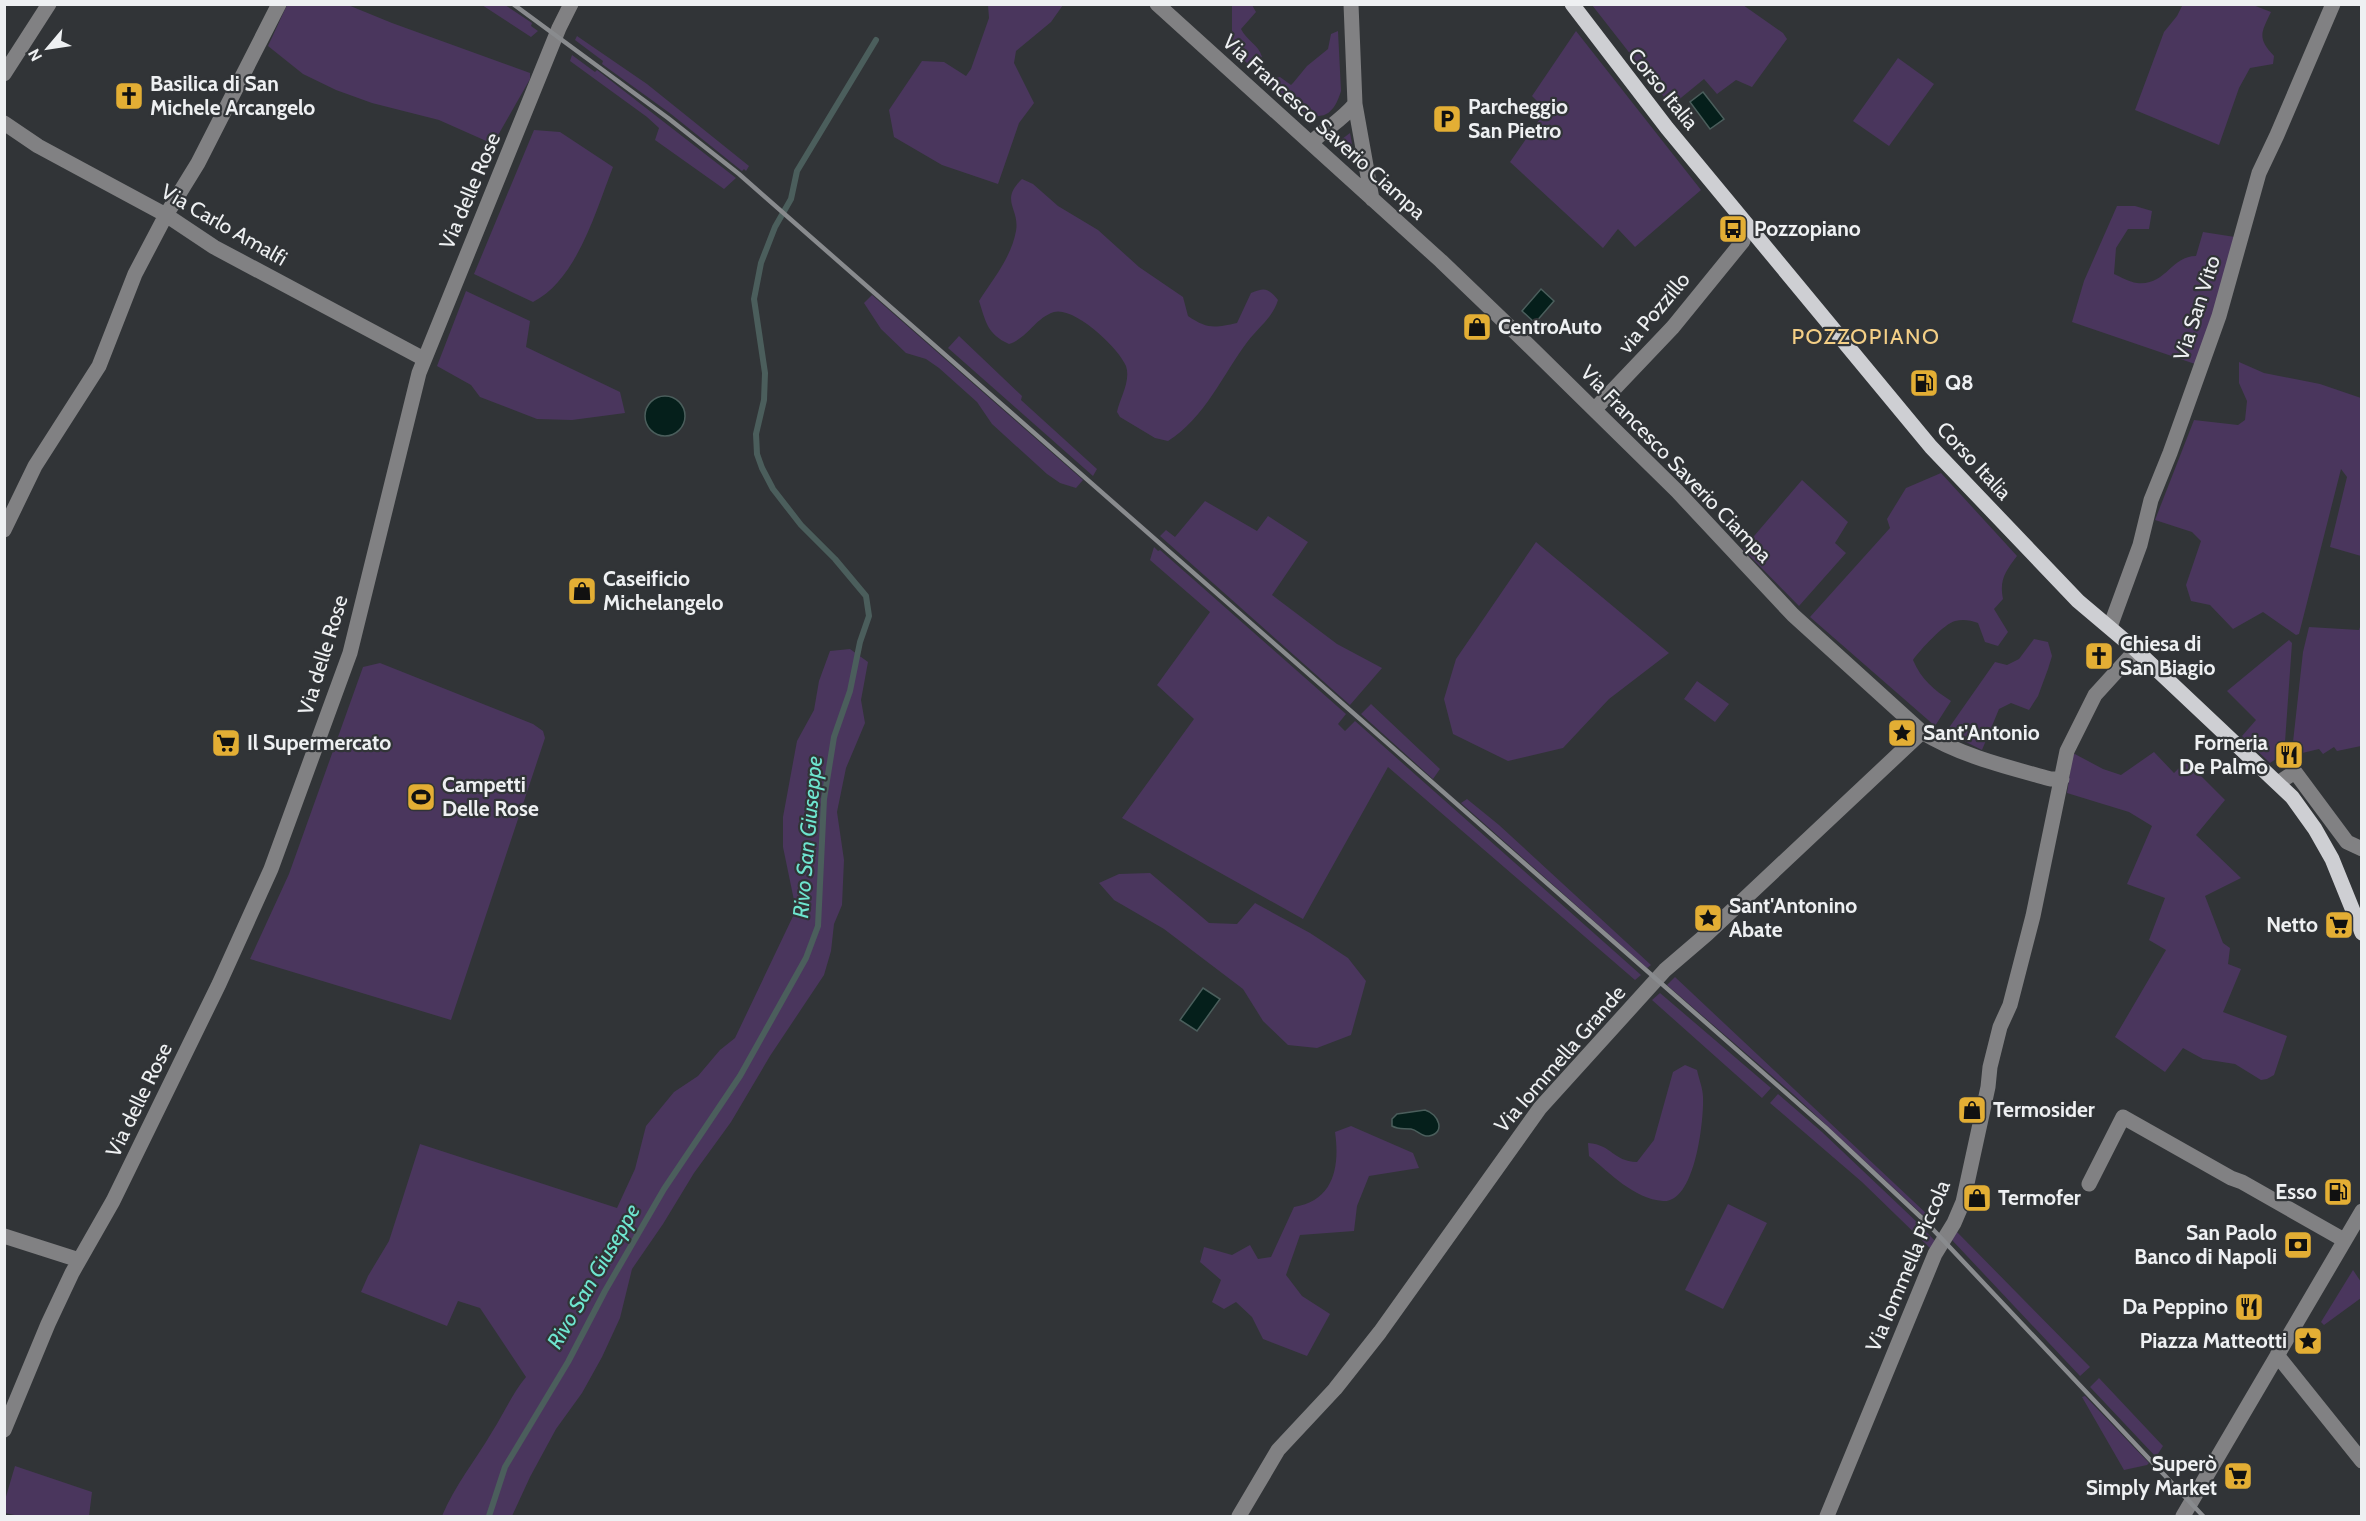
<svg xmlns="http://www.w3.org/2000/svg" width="2366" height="1521" viewBox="0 0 2366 1521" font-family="Cabin,sans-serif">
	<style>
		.green { fill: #4a365d }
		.water { fill: #051f1b; stroke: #4b5e5c; stroke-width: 1.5 }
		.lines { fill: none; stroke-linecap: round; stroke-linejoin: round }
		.stream { stroke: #4b5e5c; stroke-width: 6 }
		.minor { stroke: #818183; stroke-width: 15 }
		.major { stroke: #cecfd3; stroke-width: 15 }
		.rail { stroke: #898b8e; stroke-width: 4.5 }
		.labels { text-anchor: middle; stroke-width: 4.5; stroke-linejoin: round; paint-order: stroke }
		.poi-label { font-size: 21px; font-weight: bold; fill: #eef0f2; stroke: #313437; text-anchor: start }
		.street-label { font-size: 21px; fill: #eef0f2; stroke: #313437 }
		.neighbourhood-label { font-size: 22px; letter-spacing: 1.5px; fill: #f4cf86; stroke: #313437 }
		.water-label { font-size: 22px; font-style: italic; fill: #6ee5cf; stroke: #313437 }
	</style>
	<rect width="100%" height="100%" fill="#313437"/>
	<!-- green -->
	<path class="green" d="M 2183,4 L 2253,5 L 2271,12 C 2261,33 2257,38 2274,56 L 2273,64 L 2250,68 L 2239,88 L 2219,145 L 2135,110 L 2164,32 L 2177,16 Z
		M 287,5 L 348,5 L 392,23 L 530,73 L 530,79 L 493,144 L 439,120 L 372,103 L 336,90 L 303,74 L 268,46 Z
		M 482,5 L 505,5 L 532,23 L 531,26 L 538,31 L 531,37 Z
		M 988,5 L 1063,5 L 1051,22 L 1016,51 L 1014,63 L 1034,103 L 1019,123 L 998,184 L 942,165 L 894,137 L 889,110 L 922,61 L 944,62 L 966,76 L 971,69 L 989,18 Z
		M 1232,5 L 1252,5 L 1256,12 L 1241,29 C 1246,40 1259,45 1262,57 L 1249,65 L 1229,46 L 1232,43 Z
		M 1592,5 L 1743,5 L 1783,33 L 1787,39 L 1752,87 L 1736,80 L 1717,94 L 1704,79 L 1671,106 Z
		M 1338,31 L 1341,91 C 1326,142 1291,102 1270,83 L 1275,78 L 1280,77 L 1291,85 L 1293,83 L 1307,66 L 1328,49 L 1331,34 Z
		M 1576,31 L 1701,190 L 1635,247 L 1618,229 L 1603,248 L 1510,162 L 1546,110 L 1532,96 Z
		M 577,36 L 647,84 L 749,166 L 746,171 L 744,169 L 742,171 L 671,114 L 602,64 L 603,61 L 575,40 Z
		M 572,55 L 595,72 L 597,70 L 736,178 L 724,189 L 655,140 L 659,128 L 647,117 L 570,61 Z
		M 1898,58 L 1934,84 L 1889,146 L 1853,121 Z
		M 534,130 L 560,132 L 613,167 C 596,210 577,280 533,302 L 474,274 Z
		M 1350,133 L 1355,160 L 1354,163 L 1334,145 Z
		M 1022,179 L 1033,184 L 1058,206 L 1098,230 L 1139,267 L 1183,297 L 1188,316 C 1207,329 1214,328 1237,323 L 1251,293 C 1265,287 1268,288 1278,300 C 1273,317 1259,327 1248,341 C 1223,374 1205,418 1168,441 L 1155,438 L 1120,417 L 1117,412 C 1120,398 1131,381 1126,366 C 1119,348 1074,306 1054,312 C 1035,318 1028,338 1009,344 C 987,334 986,322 979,301 C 993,279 1011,258 1016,231 C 1020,208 999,201 1022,179 Z
		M 2117,206 L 2135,206 L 2152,211 L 2149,229 L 2128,229 L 2116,248 L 2114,274 C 2121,277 2129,282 2137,283 C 2166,286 2171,256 2196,256 L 2203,232 L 2235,237 L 2214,311 L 2195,364 L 2072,322 L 2084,281 Z
		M 466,291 L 530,321 L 526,347 L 620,392 L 625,413 L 572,420 L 537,419 L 480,397 L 471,385 L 437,366 Z
		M 872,295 L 1083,480 L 1076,488 L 1060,483 L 1047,474 L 992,424 L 977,402 L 939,368 L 926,359 L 906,353 L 881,329 L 864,303 Z
		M 959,336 L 1022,396 L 1021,400 L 1097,469 L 1093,476 L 948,348 Z
		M 2239,362 L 2264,373 L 2320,384 L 2361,398 L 2361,556 L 2330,547 L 2347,477 L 2341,469 L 2299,634 L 2296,635 L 2263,612 L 2233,629 L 2210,605 L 2191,601 L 2186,585 L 2201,541 L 2192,532 L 2155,520 L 2194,420 L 2238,425 L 2245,420 L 2247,401 L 2239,383 Z
		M 1941,473 L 2017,556 C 2006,571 1999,579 2003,599 L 1994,609 L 2008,632 L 1998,646 L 1985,642 L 1978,623 C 1970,620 1963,619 1955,621 C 1945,623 1919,651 1913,660 C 1921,679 1934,690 1951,701 L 1935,726 L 1810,617 L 1890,528 L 1887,519 L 1906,488 Z
		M 1802,480 L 1848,522 L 1835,543 L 1846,553 L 1799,606 L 1743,549 Z
		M 1205,501 L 1257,531 L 1268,516 L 1308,542 L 1272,595 L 1337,644 L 1382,668 L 1350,705 L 1160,536 L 1166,530 L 1175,537 Z
		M 1536,542 L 1669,653 L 1609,699 L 1563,748 L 1508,761 L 1453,734 L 1444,699 L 1456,659 Z
		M 1154,547 L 1158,551 L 1160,550 L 1346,714 L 1338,724 L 1345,731 L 1355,721 L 1641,975 L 1635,980 L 1388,767 L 1303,919 L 1122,818 L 1194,719 L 1157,685 L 1210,612 L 1150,560 Z
		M 2361,624 L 2361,746 L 2337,751 L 2334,747 L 2323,754 L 2319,749 L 2298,754 L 2299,748 L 2296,742 L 2293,742 L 2303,652 L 2309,627 L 2359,630 Z
		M 2034,639 L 2048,642 L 2052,656 L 2048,669 L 2038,696 L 2029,710 L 2011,703 L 1999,709 L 1982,750 L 1946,732 L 1995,662 L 2007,665 L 2019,659 Z
		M 2289,640 L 2292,643 L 2285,742 L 2282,755 L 2270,763 L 2242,736 L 2256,720 L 2227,691 Z
		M 850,649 L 868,662 L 861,700 L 865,723 L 846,768 L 837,812 L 844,860 L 842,905 L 834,924 L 831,951 L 824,975 L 770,1056 L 731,1122 L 694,1173 L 663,1224 L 632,1269 L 620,1318 L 602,1357 L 582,1393 L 556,1429 L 530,1477 L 512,1516 L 442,1516 C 455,1485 475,1461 492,1432 C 504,1413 512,1394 526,1377 L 480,1308 L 458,1301 L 447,1326 L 361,1292 L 368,1276 L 389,1241 L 420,1144 L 617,1208 L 635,1169 L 646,1126 L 674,1092 L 698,1076 L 720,1050 L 735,1038 L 796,910 L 783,847 L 783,817 L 797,741 L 814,710 L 819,681 L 830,651 Z
		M 380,663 L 533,724 L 543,731 L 545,738 L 451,1020 L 250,959 L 289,874 L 363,667 Z
		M 1697,681 L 1729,704 L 1715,722 L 1684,699 Z
		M 1371,704 L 1440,769 L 1433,779 L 1361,714 Z
		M 2154,752 L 2174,773 L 2186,761 L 2225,800 L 2196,835 L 2241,878 L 2205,896 L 2223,943 L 2230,948 L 2228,964 L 2241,969 L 2223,1012 L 2287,1036 L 2274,1075 L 2267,1079 L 2261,1080 L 2235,1064 L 2203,1059 L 2183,1048 L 2165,1072 L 2115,1037 L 2166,950 L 2149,940 L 2165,898 L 2127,884 L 2152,826 L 2129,812 L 2067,793 L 2073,753 L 2103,769 L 2121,775 Z
		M 1467,799 L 1499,825 L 1651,965 L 1647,968 L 1461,803 Z
		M 1150,873 L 1209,923 L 1237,924 L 1255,903 L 1310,933 L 1348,958 L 1366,981 L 1351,1035 L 1317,1048 L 1288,1045 L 1263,1021 L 1243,989 L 1164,929 L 1114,900 L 1099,883 L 1119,874 Z
		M 1675,977 L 1929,1216 L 1927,1219 L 1793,1094 L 1667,985 Z
		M 1660,993 L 1771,1088 L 1762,1098 L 1652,1000 Z
		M 1685,1065 L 1697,1070 C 1699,1079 1703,1089 1703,1097 C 1704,1121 1695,1203 1663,1201 C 1634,1199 1610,1173 1589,1156 L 1588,1143 C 1613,1145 1612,1161 1637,1162 L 1654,1140 L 1673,1072 Z
		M 1778,1094 L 1822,1132 L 1920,1225 L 1935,1241 L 1931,1249 L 1862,1182 L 1770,1103 Z
		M 1351,1126 L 1413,1153 L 1419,1168 L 1369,1176 L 1357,1206 L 1354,1231 L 1300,1235 L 1286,1275 L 1302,1296 L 1330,1314 L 1307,1356 L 1263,1339 L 1252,1317 L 1236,1302 L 1224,1309 L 1212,1302 L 1221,1280 L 1200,1262 L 1204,1247 L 1232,1255 L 1250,1245 L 1258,1259 L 1271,1257 L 1294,1207 C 1334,1201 1340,1166 1335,1132 Z
		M 1728,1204 L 1767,1223 L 1723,1309 L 1685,1290 Z
		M 1957,1232 L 2090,1367 L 2080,1376 L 1951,1239 Z
		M 2353,1270 L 2361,1282 L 2361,1298 L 2324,1325 L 2321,1322 Z
		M 2099,1378 L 2163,1446 L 2156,1457 L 2090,1387 Z
		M 2085,1396 L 2149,1463 L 2147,1465 L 2124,1470 L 2082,1397 Z
		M 15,1466 L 92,1492 L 89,1516 L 19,1516 L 5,1513 L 5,1500 Z"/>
	<!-- water -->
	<path class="water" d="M 1703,92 L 1724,119 L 1710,129 L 1690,102 Z
		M 1541,289 L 1554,301 L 1535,323 L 1522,311 Z
		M645 416a20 20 0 1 1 40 0a20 20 0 1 1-40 0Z
		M 1203,988 L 1220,999 L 1197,1031 L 1180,1020 Z
		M 1425,1110 C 1439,1114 1446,1133 1429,1136 C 1421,1137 1418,1130 1411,1129 C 1404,1128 1399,1130 1392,1126 L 1392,1119 L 1397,1114 Z"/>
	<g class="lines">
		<!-- stream -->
		<path class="stream" d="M 489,1516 L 505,1467 L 568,1362 L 605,1291 L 664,1189 L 740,1076 L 806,958 L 818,926 L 824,799 L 834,737 L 850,691 L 860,642 L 869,616 L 866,596 L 835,559 L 801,525 L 773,489 L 762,468 L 757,454 L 756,434 L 764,400 L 765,373 L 754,299 L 761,263 L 775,227 L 791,199 L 797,171 L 876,40"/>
		<!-- minor -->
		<path class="minor" d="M 1157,4 L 1441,261 L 1515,332 L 1677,491 L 1793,615 L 1922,732 C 1961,756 2007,767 2051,779 L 2062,779
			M 1351,4 L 1355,104 L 1372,199
			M 4,74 L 49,4
			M 4,123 L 38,146 L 166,215 L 214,247 L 424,359
			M 1311,143 C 1325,129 1342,120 1355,104
			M 1595,409 L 1673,327 L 1743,241
			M 4,530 L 35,466 L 99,366 L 135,274 L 166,215 L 198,163 L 279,4
			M 2110,627 L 2140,545 L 2151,500 L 2170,453 L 2219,316 L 2259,173 L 2277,135 L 2333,4
			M 2278,783 L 2295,772 L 2347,842 L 2362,849
			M 2089,1184 L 2123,1117 L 2231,1178 L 2242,1182 L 2344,1240
			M 4,1236 L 79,1260
			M 2277,1355 L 2362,1461
			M 4,1430 L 48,1324 L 72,1273 L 113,1201 L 219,984 L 271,869 L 350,653 L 419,373 L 559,28 L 571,4
			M 1239,1516 L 1278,1450 L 1335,1389 L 1380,1332 L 1540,1108 L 1665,970 L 1707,934 L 1922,732
			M 1827,1516 L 1935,1254 L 1954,1223 L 1963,1202 L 1988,1087 L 1990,1067 L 2000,1027 L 2010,1005 L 2033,916 L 2067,751 L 2095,695 L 2136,650
			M 2183,1516 L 2362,1211"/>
		<!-- major -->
		<path class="major" d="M 1572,4 L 1667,128 L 1931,447 L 2078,601 L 2136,650 L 2292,797 L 2315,829 L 2332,859 L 2362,933"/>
		<!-- rail -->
		<path class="rail" d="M 513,4 L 668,118 L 739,174 L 1826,1128 L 1925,1221 L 2203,1516"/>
	</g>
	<!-- icons -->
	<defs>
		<g id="church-square" transform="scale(1.5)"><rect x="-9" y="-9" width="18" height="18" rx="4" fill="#e3ae34" stroke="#313437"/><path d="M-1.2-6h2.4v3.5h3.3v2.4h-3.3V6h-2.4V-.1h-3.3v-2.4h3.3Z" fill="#111"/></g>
		<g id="parking-square" transform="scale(1.5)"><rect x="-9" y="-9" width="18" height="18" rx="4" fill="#e3ae34" stroke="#313437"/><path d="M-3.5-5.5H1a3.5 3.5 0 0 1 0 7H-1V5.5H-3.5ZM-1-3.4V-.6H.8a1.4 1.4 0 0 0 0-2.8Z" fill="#111"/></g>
		<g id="bus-square" transform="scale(1.5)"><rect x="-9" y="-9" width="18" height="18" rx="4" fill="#e3ae34" stroke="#313437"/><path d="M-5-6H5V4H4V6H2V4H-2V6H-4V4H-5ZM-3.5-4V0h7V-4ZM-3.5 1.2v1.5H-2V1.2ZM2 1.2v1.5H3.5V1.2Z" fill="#111"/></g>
		<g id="shop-square" transform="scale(1.5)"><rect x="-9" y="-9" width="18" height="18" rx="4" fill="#e3ae34" stroke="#313437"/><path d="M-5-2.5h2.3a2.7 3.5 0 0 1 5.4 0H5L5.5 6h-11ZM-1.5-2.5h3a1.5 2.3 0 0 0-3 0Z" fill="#111"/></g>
		<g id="fuel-square" transform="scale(1.5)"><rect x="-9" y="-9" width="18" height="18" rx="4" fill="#e3ae34" stroke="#313437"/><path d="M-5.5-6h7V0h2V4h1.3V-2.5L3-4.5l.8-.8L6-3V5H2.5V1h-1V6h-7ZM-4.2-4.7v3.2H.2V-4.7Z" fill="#111"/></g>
		<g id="sight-square" transform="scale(1.5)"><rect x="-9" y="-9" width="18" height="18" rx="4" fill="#e3ae34" stroke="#313437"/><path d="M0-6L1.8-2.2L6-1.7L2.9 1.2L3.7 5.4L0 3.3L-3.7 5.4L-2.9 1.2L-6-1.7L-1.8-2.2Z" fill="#111"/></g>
		<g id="supermarket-square" transform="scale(1.5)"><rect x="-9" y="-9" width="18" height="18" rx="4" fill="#e3ae34" stroke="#313437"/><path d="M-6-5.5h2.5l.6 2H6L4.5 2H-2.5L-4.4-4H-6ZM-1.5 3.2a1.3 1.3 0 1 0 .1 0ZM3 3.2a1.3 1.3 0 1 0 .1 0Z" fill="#111"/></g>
		<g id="restaurant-square" transform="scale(1.5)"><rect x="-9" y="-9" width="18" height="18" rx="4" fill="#e3ae34" stroke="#313437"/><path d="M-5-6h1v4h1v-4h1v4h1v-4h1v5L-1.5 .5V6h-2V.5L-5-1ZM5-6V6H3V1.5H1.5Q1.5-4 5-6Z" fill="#111"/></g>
		<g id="stadium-square" transform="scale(1.5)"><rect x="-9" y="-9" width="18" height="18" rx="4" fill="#e3ae34" stroke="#313437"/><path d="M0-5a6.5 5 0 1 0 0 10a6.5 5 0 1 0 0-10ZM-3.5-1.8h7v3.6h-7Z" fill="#111"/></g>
		<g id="bank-square" transform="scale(1.5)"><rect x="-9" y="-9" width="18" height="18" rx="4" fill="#e3ae34" stroke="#313437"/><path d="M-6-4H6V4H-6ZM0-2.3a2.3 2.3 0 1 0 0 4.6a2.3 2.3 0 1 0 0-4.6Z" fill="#111"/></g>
	</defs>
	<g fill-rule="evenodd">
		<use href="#church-square" x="129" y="96"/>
		<use href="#parking-square" x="1447" y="119"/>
		<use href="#bus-square" x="1733" y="229"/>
		<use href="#shop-square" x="1477" y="327"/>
		<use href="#fuel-square" x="1924" y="383"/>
		<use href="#shop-square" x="582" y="591"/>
		<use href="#church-square" x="2099" y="656"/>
		<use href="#sight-square" x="1902" y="733"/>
		<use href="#supermarket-square" x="226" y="743"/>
		<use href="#restaurant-square" x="2289" y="755"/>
		<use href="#stadium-square" x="421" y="797"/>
		<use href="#sight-square" x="1708" y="918"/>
		<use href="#supermarket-square" x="2339" y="925"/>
		<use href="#shop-square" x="1972" y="1110"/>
		<use href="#fuel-square" x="2338" y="1192"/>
		<use href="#shop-square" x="1977" y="1198"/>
		<use href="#bank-square" x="2298" y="1245"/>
		<use href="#restaurant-square" x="2249" y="1307"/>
		<use href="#sight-square" x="2308" y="1341"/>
		<use href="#supermarket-square" x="2238" y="1476"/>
	</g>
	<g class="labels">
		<!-- poi labels -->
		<g class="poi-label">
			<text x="150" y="91">Basilica di San<tspan x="150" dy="24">Michele Arcangelo</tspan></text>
			<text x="1468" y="114">Parcheggio<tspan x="1468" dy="24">San Pietro</tspan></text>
			<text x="1754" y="236">Pozzopiano</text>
			<text x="1498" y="334">CentroAuto</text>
			<text x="1945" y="390">Q8</text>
			<text x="603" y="586">Caseificio<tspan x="603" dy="24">Michelangelo</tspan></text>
			<text x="2120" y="651">Chiesa di<tspan x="2120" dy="24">San Biagio</tspan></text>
			<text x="1923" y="740">Sant'Antonio</text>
			<text x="247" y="750">Il Supermercato</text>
			<text x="2268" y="750" text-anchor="end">Forneria<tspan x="2268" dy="24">De Palmo</tspan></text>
			<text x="442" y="792">Campetti<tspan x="442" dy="24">Delle Rose</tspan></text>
			<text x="1729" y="913">Sant'Antonino<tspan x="1729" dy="24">Abate</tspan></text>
			<text x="2318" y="932" text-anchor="end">Netto</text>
			<text x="1993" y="1117">Termosider</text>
			<text x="2317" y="1199" text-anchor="end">Esso</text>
			<text x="1998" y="1205">Termofer</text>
			<text x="2277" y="1240" text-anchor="end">San Paolo<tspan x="2277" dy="24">Banco di Napoli</tspan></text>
			<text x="2228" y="1314" text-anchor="end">Da Peppino</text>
			<text x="2287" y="1348" text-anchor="end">Piazza Matteotti</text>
			<text x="2217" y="1471" text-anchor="end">Superò<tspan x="2217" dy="24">Simply Market</tspan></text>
		</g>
		<!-- street labels -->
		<g class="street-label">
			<text transform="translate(1663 89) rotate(51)" y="7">Corso Italia</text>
			<text transform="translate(1324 127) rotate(42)" y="7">Via Francesco Saverio Ciampa</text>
			<text transform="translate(470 191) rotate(-67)" y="7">Via delle Rose</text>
			<text transform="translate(224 225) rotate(30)" y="7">Via Carlo Amalfi</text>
			<text transform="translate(2197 308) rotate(-72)" y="7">Via San Vito</text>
			<text transform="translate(1654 313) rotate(-50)" y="7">via Pozzillo</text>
			<text transform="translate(1974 461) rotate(47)" y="7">Corso Italia</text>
			<text transform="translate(1676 464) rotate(46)" y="7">Via Francesco Saverio Ciampa</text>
			<text transform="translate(323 655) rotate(-73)" y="7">Via delle Rose</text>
			<text transform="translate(1560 1059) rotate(-49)" y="7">Via Iommella Grande</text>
			<text transform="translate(139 1100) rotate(-64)" y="7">Via delle Rose</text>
			<text transform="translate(1908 1266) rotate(-67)" y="7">Via Iommella Piccola</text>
		</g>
		<!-- neighbourhood labels -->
		<g class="neighbourhood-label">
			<text x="1866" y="344">POZZOPIANO</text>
		</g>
		<!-- water labels -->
		<g class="water-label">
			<text transform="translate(807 837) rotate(-85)" y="8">Rivo San Giuseppe</text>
			<text transform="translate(593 1276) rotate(-60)" y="8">Rivo San Giuseppe</text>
		</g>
	</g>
	<!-- border -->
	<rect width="2366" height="1521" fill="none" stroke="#eef0f2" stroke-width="12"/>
	<!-- north arrow -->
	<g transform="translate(48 48) rotate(241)" stroke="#313437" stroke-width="4.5" paint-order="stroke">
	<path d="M0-4.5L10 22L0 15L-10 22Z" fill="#eef0f2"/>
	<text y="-9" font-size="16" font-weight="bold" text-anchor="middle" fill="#eef0f2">N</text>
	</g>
</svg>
